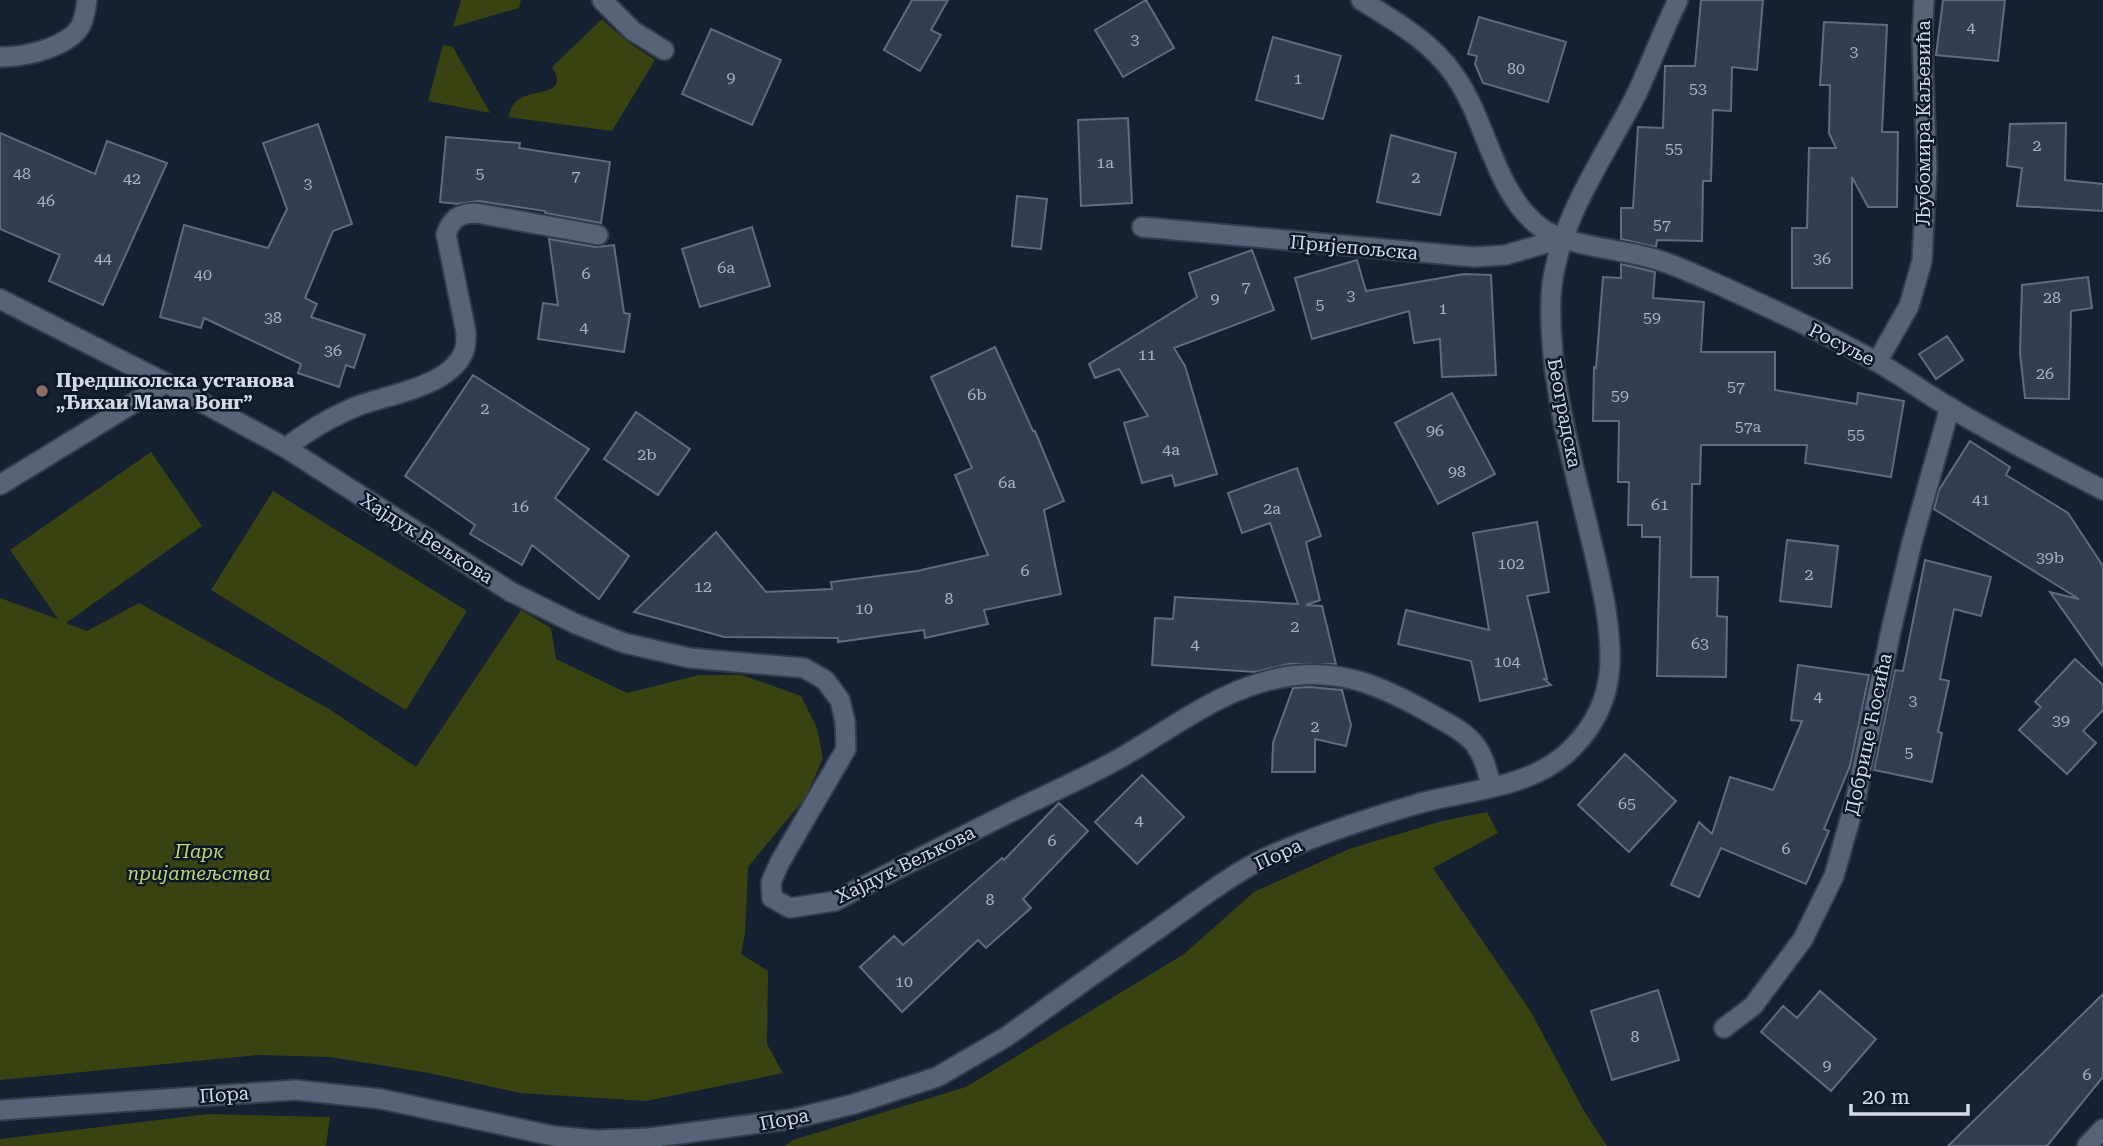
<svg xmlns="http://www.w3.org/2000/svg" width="2103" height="1146" viewBox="0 0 2103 1146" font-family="'Roboto Serif',serif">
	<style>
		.green { fill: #394312 }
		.building { fill: #333f51; stroke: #5f6c81; stroke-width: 2 }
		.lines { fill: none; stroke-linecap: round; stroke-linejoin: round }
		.minor-casing { stroke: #353b49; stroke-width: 23 }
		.tertiary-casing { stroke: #353b49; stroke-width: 23 }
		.minor { stroke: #576478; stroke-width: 19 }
		.tertiary { stroke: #576478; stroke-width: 19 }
		.education-dot { fill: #8d6e63; stroke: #0c1727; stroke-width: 2.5 }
		.labels { text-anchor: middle; stroke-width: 5; stroke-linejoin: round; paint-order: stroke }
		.number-label { font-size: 16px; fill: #abb3c1 }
		.street-label { font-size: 19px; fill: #d3dae6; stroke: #0c1727 }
		.poi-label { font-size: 19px; font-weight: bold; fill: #d3dae6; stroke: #0c1727; text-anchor: start }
		.park-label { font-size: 19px; font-style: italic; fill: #bfd76f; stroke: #0c1727 }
	</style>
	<rect width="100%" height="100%" fill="#152031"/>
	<!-- green -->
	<path class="green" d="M 461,0 L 521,0 L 519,8 L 453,27 Z
		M 602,19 L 628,42 L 655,60 L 612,131 L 508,117 C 511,109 513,102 521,98 C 535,90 570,95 552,67 Z
		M 443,45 L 453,47 L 490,113 L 428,101 Z
		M 151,452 L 202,526 L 66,623 L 87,631 L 139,603 L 329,709 L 416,767 L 521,610 L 551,628 L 556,659 L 627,693 L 699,675 L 742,675 L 801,696 L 817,728 L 823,758 L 806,797 L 748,867 L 745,933 L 741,954 L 768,971 L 767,1044 L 783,1073 L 646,1101 L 520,1093 L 429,1073 L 330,1057 L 259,1055 L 0,1080 L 0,598 L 58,619 L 10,550 Z
		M 273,491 L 467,611 L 406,710 L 211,590 Z
		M 1487,812 L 1498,833 L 1433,868 L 1531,1012 L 1584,1111 L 1607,1146 L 785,1146 L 793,1140 L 966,1087 L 1184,954 L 1254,892 L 1349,849 L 1442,821 Z
		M 208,1114 L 330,1117 L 326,1146 L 0,1146 L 0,1139 Z"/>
	<!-- building -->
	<path class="building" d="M 912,0 L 948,0 L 931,30 L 941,35 L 920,71 L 884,50 Z
		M 1146,0 L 1174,48 L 1123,77 L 1095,30 Z
		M 1701,0 L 1763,0 L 1757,70 L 1732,67 L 1731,111 L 1713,110 L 1711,181 L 1703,181 L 1702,241 L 1657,240 L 1656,247 L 1621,239 L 1621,208 L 1633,208 L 1638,127 L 1663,128 L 1665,66 L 1695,66 Z
		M 1943,0 L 2005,0 L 1998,61 L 1936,55 Z
		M 1479,17 L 1566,42 L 1548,102 L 1483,83 L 1475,64 L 1477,56 L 1468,54 Z
		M 1824,22 L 1887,25 L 1882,132 L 1898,132 L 1897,207 L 1868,207 L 1852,177 L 1852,288 L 1792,288 L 1792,228 L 1807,228 L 1809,148 L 1836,148 L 1829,133 L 1830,85 L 1820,85 Z
		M 711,29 L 781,60 L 752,125 L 682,94 Z
		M 1273,37 L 1341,56 L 1323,119 L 1256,100 Z
		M 1128,118 L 1132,203 L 1081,206 L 1078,120 Z
		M 2066,123 L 2065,180 L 2103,184 L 2103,211 L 2017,206 L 2022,168 L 2007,166 L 2010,124 Z
		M 318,124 L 352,224 L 333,231 L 305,298 L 317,304 L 311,317 L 365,335 L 354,368 L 346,365 L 339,387 L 298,373 L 301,364 L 204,318 L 201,328 L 160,317 L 184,225 L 268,248 L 287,209 L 263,143 Z
		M 0,133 L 95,174 L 107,141 L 167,163 L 103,305 L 49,281 L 60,255 L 0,229 Z
		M 1391,135 L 1456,153 L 1440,215 L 1377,202 Z
		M 446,137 L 520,143 L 519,148 L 610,162 L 601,223 L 545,213 L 545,211 L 478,201 L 458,204 L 440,202 Z
		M 1017,196 L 1047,199 L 1041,249 L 1012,246 Z
		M 752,227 L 770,286 L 700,307 L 682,249 Z
		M 549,239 L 596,247 L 614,245 L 624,313 L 630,314 L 624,352 L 538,339 L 543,303 L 558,305 Z
		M 1252,250 L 1274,310 L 1174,348 L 1185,366 L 1217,474 L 1175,486 L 1172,475 L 1142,483 L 1124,423 L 1148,416 L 1119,369 L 1095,378 L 1089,364 L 1197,297 L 1189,273 Z
		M 1357,260 L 1366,291 L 1464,274 L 1491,275 L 1496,375 L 1442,377 L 1440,339 L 1414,343 L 1409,311 L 1312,339 L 1295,278 Z
		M 1621,264 L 1655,272 L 1653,298 L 1704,302 L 1701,352 L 1775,352 L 1775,390 L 1857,404 L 1858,393 L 1904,401 L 1891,477 L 1805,463 L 1807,445 L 1701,445 L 1700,484 L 1692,484 L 1691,577 L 1718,577 L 1717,616 L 1727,617 L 1726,677 L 1657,676 L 1660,537 L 1642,537 L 1642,525 L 1628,525 L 1629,482 L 1618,482 L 1619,421 L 1593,421 L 1594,367 L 1596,368 L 1603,277 L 1621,278 Z
		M 2088,277 L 2092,308 L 2071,311 L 2069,399 L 2025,398 L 2020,353 L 2022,285 Z
		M 1947,336 L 1963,360 L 1936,379 L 1919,354 Z
		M 995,347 L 1033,431 L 1035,431 L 1064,501 L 1044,510 L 1061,594 L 984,610 L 988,624 L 925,638 L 924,630 L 838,642 L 838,638 L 724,637 L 634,612 L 716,532 L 766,592 L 832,589 L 831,582 L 917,571 L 988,555 L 955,475 L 972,468 L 931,377 Z
		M 473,375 L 589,449 L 555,498 L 629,556 L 599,599 L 532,545 L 522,565 L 470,534 L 475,525 L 405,476 Z
		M 1452,393 L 1495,474 L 1438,504 L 1395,423 Z
		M 636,412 L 690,449 L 658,495 L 604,459 Z
		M 1970,441 L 2010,467 L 2006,475 L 2068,513 L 2103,566 L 2103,667 L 2050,592 L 2079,599 L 1934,509 L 1939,490 Z
		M 1297,468 L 1321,536 L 1306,542 L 1320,600 L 1306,605 L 1322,606 L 1336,664 L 1289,664 L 1255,672 L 1152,665 L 1155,618 L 1173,619 L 1175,597 L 1298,604 L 1270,523 L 1242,533 L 1228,493 Z
		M 1537,522 L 1549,592 L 1527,596 L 1547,679 L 1544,679 L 1551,685 L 1480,701 L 1471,661 L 1398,644 L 1406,610 L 1489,630 L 1473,533 Z
		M 1787,540 L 1838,546 L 1831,607 L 1780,601 Z
		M 1925,560 L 1991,577 L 1981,616 L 1954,609 L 1940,679 L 1949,681 L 1938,732 L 1942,733 L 1932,782 L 1874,770 L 1895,670 L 1903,671 Z
		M 2075,659 L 2103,685 L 2103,710 L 2083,731 L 2096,743 L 2067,774 L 2019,730 L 2041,707 L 2035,702 Z
		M 1798,665 L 1869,675 L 1850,766 L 1824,829 L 1829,831 L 1806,884 L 1721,848 L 1699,897 L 1671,885 L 1699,822 L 1712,834 L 1730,777 L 1773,790 L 1802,721 L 1791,720 Z
		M 1309,687 L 1342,690 L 1351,725 L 1346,746 L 1315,739 L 1315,772 L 1272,772 L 1273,743 L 1293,688 Z
		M 1625,754 L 1676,801 L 1629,852 L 1578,805 Z
		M 1142,775 L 1184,817 L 1137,864 L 1095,822 Z
		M 1059,803 L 1088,831 L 1023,899 L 1031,908 L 986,948 L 978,940 L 902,1012 L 860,967 L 894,936 L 903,945 L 1002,858 L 1004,860 Z
		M 1658,990 L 1679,1060 L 1612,1080 L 1591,1011 Z
		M 1820,991 L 1876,1039 L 1831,1091 L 1761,1032 L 1783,1006 L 1797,1018 Z
		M 2103,994 L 2103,1077 L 2047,1146 L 1948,1146 Z"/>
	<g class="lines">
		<!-- minor casing -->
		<g class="minor-casing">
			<path id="minor" d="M 602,0 L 633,31 L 664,50
				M 1361,0 C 1396,22 1431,41 1455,76 C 1487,121 1494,192 1540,227 C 1565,246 1620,249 1651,258 C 1674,264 1694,274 1715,283 C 1770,308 1825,333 1877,362 C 1902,376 1925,393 1949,407 C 1999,437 2051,463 2103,490
				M 0,57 C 23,57 55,50 73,35 C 84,26 85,13 87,0
				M 1142,227 L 1474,257 L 1505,255 L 1564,238
				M 0,299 L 166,383 L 286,448 L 511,592 L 576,624 L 624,643 L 690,658 L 804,668 L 825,680 L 840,700 L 845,721 L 846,749 L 780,862 L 771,882 L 772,898 L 790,908 L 835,901 C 895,870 955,840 1015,810 C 1048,794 1082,779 1115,761 C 1173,729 1222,686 1290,676 C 1342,669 1381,686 1426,711 C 1466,734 1481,737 1491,786
				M 1877,362 L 1909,306 L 1922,261 L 1927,167 L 1922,42 L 1924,0
				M 286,448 C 307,431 329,418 355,407 C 387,394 454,387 465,348 C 466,343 466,337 466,332 L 446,234 C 452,218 460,213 476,213 L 598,235
				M 0,485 L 166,383
				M 1724,1028 L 1753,1006 L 1803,939 L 1834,876 L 1855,802 L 1892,626 L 1912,542 L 1950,407
				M 2087,1146 L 2103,1129"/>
		</g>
		<!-- tertiary casing -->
		<g class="tertiary-casing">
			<path id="tertiary" d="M 0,1110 L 296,1090 L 381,1099 L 554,1136 L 596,1140 L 649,1138 L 792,1119 L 854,1104 L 937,1077 L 1006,1037 C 1059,999 1112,961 1165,924 C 1200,899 1235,871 1274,854 C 1320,834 1369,818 1417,804 C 1466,790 1526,789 1566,754 C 1588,734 1603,711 1608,681 C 1616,639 1599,573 1589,531 C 1571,455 1548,376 1551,297 C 1555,225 1602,161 1634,99 C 1650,67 1662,32 1678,0"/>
		</g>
		<!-- minor -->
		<use href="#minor" class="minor"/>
		<!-- tertiary -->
		<use href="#tertiary" class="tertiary"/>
	</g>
	<!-- markers -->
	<circle class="education-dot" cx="42" cy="391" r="7"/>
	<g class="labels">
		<!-- number labels -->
		<g class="number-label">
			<text x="1971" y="33">4</text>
			<text x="1135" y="45">3</text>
			<text x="1854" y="57">3</text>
			<text x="1516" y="74">80</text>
			<text x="731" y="83">9</text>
			<text x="1298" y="84">1</text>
			<text x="1698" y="94">53</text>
			<text x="2037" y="151">2</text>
			<text x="1674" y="154">55</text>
			<text x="1105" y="168">1a</text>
			<text x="22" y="179">48</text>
			<text x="480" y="179">5</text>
			<text x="576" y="181">7</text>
			<text x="1416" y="183">2</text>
			<text x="132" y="184">42</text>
			<text x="308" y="189">3</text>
			<text x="46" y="206">46</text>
			<text x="1662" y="230">57</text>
			<text x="103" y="264">44</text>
			<text x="1822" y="264">36</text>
			<text x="726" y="273">6a</text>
			<text x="586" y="279">6</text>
			<text x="203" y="280">40</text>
			<text x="1246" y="292">7</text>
			<text x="1351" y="301">3</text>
			<text x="2052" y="303">28</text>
			<text x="1215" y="304">9</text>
			<text x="1320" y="310">5</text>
			<text x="1443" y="314">1</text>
			<text x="273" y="323">38</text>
			<text x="1652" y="323">59</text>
			<text x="584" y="333">4</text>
			<text x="333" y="356">36</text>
			<text x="1147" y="360">11</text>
			<text x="2045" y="379">26</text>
			<text x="1736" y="392">57</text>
			<text x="977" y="400">6b</text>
			<text x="1620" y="401">59</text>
			<text x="485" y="414">2</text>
			<text x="1748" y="432">57a</text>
			<text x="1435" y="436">96</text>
			<text x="1856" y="440">55</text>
			<text x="1171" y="455">4a</text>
			<text x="647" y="460">2b</text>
			<text x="1457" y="477">98</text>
			<text x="1007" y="488">6a</text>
			<text x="1981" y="505">41</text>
			<text x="1660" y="510">61</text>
			<text x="520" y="512">16</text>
			<text x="1272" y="514">2a</text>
			<text x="2050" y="563">39b</text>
			<text x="1511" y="569">102</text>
			<text x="1025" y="576">6</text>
			<text x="1809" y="580">2</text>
			<text x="703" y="592">12</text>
			<text x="949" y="604">8</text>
			<text x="864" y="614">10</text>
			<text x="1295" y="632">2</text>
			<text x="1700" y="649">63</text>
			<text x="1195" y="650">4</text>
			<text x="1507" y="667">104</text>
			<text x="1818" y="702">4</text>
			<text x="1913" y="706">3</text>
			<text x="2061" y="726">39</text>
			<text x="1315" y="732">2</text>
			<text x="1909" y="758">5</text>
			<text x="1627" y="809">65</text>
			<text x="1139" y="826">4</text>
			<text x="1052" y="846">6</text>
			<text x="1786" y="854">6</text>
			<text x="990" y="905">8</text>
			<text x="904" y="987">10</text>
			<text x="1635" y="1042">8</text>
			<text x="1827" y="1071">9</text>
			<text x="2087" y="1080">6</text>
		</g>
		<!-- street labels -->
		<g class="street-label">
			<text transform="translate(1923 123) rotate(-90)" y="7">Љубомира Каљевића</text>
			<text transform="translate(1354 247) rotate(5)" y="7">Пријепољска</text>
			<text transform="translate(1842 344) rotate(27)" y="7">Росуље</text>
			<text transform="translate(1565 413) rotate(79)" y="7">Београдска</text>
			<text transform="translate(427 538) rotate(32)" y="7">Хајдук Вељкова</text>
			<text transform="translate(1868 734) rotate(-78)" y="7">Добрице Ћосића</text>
			<text transform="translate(1278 854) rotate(-25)" y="7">Пора</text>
			<text transform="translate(905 864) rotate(-26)" y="7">Хајдук Вељкова</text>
			<text transform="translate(224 1094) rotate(-4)" y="7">Пора</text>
			<text transform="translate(784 1119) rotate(-11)" y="7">Пора</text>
		</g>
		<!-- poi labels -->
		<g class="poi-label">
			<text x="56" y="387">Предшколска установа<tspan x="56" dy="22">„Ђихаи Мама Вонг”</tspan></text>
		</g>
		<!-- park labels -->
		<g class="park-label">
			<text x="199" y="858">Парк<tspan x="199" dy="22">пријатељства</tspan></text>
		</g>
	</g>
	<!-- scale -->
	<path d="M1851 1104v10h117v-10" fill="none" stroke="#d3dae6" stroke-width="3.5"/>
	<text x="1862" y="1104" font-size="21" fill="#d3dae6" stroke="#0c1727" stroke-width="5" paint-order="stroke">20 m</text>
</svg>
